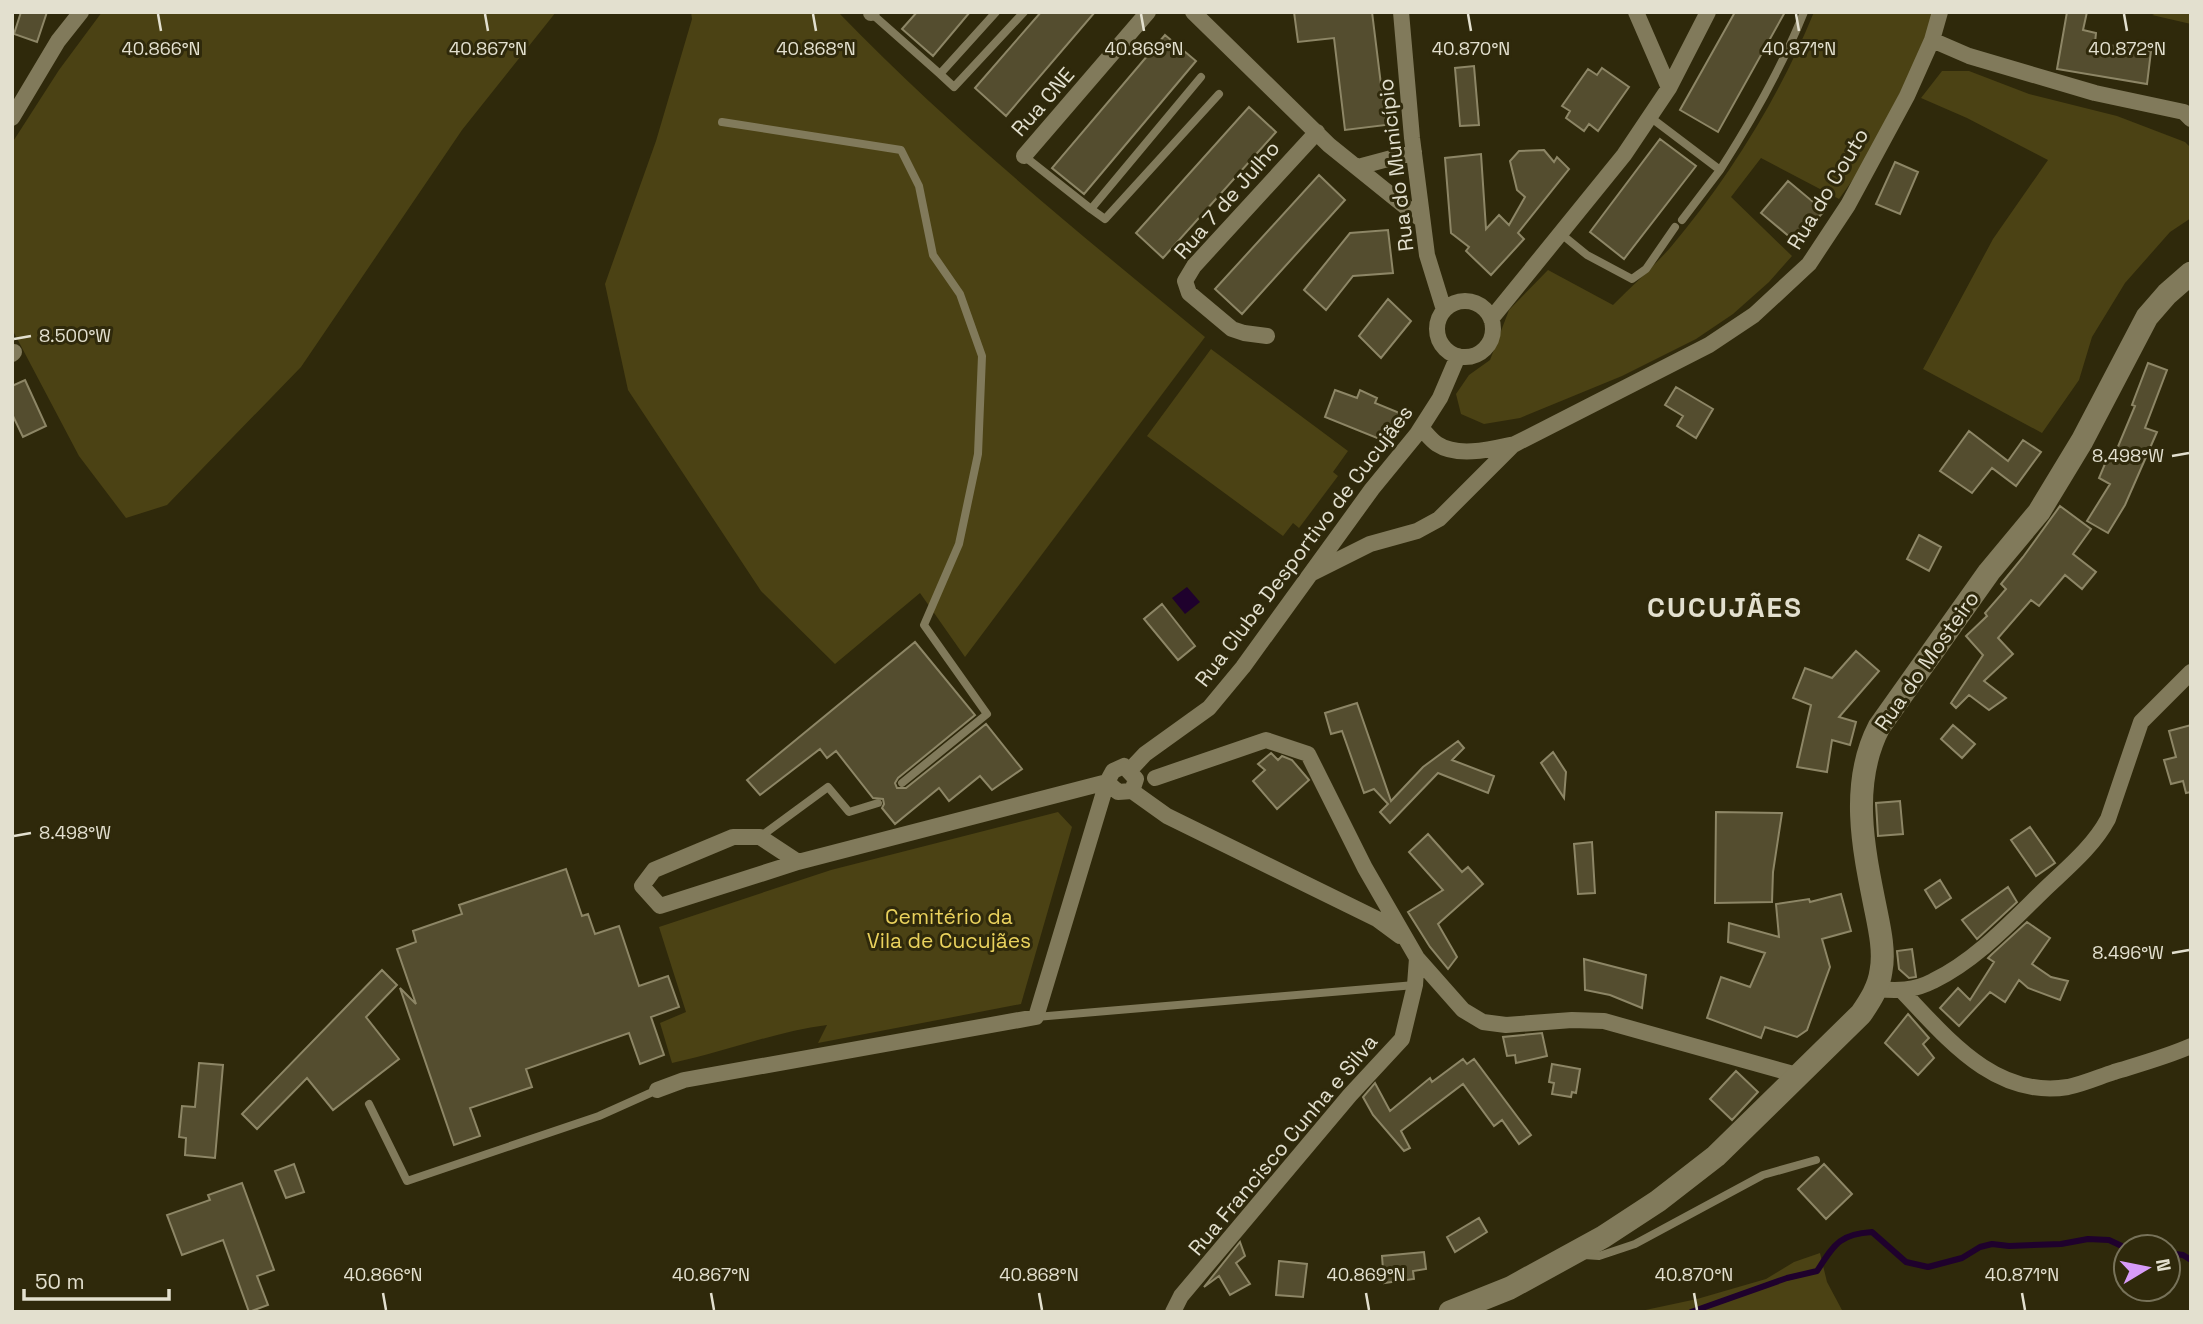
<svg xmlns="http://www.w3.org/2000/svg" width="2203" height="1324" viewBox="0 0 2203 1324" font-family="'Space Grotesk',sans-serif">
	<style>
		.green { fill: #4b4214 }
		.water { fill: #1f012d }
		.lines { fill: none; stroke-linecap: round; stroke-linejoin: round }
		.stream { stroke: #1f012d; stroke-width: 6 }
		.building { fill: #544d2f; stroke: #8d8666; stroke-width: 2 }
		.service { stroke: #817a5b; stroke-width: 8 }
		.minor { stroke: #817a5b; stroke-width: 16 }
		.secondary { stroke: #817a5b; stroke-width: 23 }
		.ticks { fill: none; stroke: #e3e0cf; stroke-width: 2.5 }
		.labels { text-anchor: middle; stroke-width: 6; stroke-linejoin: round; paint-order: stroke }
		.street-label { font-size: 21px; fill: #e3e0cf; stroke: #2f290b }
		.park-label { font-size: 21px; fill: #ead25d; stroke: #2f290b }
		.district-label { font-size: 28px; font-weight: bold; letter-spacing: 2px; fill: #e3e0cf; stroke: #2f290b }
		.ticks-label { font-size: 18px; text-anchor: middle; fill: #e3e0cf; stroke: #2f290b; stroke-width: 6; stroke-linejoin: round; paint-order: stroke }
	</style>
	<rect width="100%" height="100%" fill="#2f290b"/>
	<!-- green -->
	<path class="green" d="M 102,12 L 556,12 L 462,130 L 301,367 L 167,505 L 126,518 L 79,456 L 12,329 L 12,143 L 59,70 Z
		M 691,12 L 838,12 C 952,130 1079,233 1205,337 L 965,657 L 920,593 L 835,664 L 761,591 L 628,390 L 605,284 L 656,141 L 692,19 Z
		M 1814,12 L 1936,12 L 1931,30 L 1867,160 L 1839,199 L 1761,158 L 1731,197 L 1792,256 L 1769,282 L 1733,314 L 1696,339 L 1622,376 L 1520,418 L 1484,424 L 1461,414 L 1456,394 L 1469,375 L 1490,360 L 1509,310 L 1548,270 L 1613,305 C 1632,286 1652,268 1670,248 C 1729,178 1779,98 1814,12 Z
		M 2159,12 L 2191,12 L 2191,24 L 2152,15 Z
		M 1942,71 L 1969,71 L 2029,94 L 2117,116 L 2185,142 L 2191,148 L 2191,218 L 2170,232 L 2125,283 L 2092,337 L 2079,380 L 2042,433 L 1923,369 L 1993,239 L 2048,160 L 1967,118 L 1921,98 Z
		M 1211,349 L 1348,451 L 1333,472 L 1338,476 L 1299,528 L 1293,523 L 1283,536 L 1147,436 Z
		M 1058,812 L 1072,827 L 1021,1004 L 818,1043 L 827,1025 C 774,1032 724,1052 672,1063 L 660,1023 L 686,1012 L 659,927 L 831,870 Z
		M 1820,1253 L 1827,1282 L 1843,1312 L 1636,1312 L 1697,1299 L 1766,1279 L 1794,1262 Z"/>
	<!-- water -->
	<path class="water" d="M 1187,587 L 1200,602 L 1185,614 L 1172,598 Z"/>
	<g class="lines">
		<!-- stream -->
		<path class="stream" d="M 2168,1253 L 2183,1255 L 2191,1260
			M 1691,1312 L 1787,1278 L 1817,1271 C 1834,1245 1839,1234 1872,1232 L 1906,1262 L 1928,1267 L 1962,1258 L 1980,1247 L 1992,1244 L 2009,1246 L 2061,1244 L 2088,1239 L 2109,1240 L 2126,1248"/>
	</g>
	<!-- building -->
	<path class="building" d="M 21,12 L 47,12 L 37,42 L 14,34 Z
		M 917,12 L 970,12 L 933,56 L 902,29 Z
		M 1041,12 L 1095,12 L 1006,116 L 975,88 Z
		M 1294,12 L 1372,12 L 1386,125 L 1345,130 L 1334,38 L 1298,42 Z
		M 1735,12 L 1785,12 L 1718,132 L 1680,110 Z
		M 2067,12 L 2087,12 L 2083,30 L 2096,33 L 2095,43 L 2151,51 L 2147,84 L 2057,69 Z
		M 1165,35 L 1196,61 L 1084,194 L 1052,168 Z
		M 1474,66 L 1479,125 L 1460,126 L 1455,68 Z
		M 1602,68 L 1629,87 L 1598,131 L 1589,124 L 1584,131 L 1566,118 L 1570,111 L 1562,106 L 1588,69 L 1597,75 Z
		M 1249,107 L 1276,132 L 1163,258 L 1136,233 Z
		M 1660,139 L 1696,166 L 1624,259 L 1590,232 Z
		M 1544,150 L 1554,162 L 1557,157 L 1569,169 L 1518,233 L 1524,239 L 1491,275 L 1466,251 L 1469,247 L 1451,233 L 1445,158 L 1481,154 L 1486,229 L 1499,215 L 1509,225 L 1525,197 L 1517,190 L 1510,161 L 1519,151 Z
		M 1895,162 L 1918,172 L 1900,214 L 1876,204 Z
		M 1319,175 L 1345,200 L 1242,314 L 1215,289 Z
		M 1788,181 L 1824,211 L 1797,243 L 1761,213 Z
		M 1388,230 L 1393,273 L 1353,276 L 1326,310 L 1304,290 L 1350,233 Z
		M 1388,299 L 1411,321 L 1381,358 L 1359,336 Z
		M 2148,363 L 2167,370 L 2145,428 L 2157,432 L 2125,505 L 2108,533 L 2087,521 L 2110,484 L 2099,478 L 2107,459 L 2112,461 L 2135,406 L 2132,405 Z
		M 25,380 L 46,426 L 23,437 L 12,414 L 12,386 Z
		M 1676,387 L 1713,409 L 1696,438 L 1677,426 L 1683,416 L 1665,405 Z
		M 1335,390 L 1357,398 L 1360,390 L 1377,398 L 1375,403 L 1402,414 L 1395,431 L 1387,427 L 1382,440 L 1325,417 Z
		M 1969,431 L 2008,461 L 2023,440 L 2041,452 L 2016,486 L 1992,468 L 1972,493 L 1940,471 Z
		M 2060,506 L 2091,529 L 2073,554 L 2096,572 L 2082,589 L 2065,575 L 2039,606 L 2031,600 L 1998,638 L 2013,654 L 1984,681 L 2006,698 L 1989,710 L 1969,695 L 1956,708 L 1951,703 L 1983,655 L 1966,636 L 1987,616 L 1985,613 L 2006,589 L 2001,584 L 2023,557 Z
		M 1919,535 L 1941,547 L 1929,571 L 1907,559 Z
		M 1162,604 L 1195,646 L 1178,660 L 1144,619 Z
		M 915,642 L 975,715 L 898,778 L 895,783 L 897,788 L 906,788 L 986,724 L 1022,769 L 992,790 L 980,776 L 949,801 L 939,788 L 895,824 L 882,808 L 884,804 L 883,799 L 873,798 L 836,751 L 827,758 L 820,749 L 760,795 L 747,780 Z
		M 1856,651 L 1879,671 L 1839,717 L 1856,722 L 1850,745 L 1832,740 L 1827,772 L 1797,767 L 1811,705 L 1793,698 L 1805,668 L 1832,678 Z
		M 1357,703 L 1391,801 L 1423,767 L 1458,741 L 1464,748 L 1452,760 L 1494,776 L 1488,793 L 1438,773 L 1390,823 L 1380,812 L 1388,804 L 1374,789 L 1364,793 L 1342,731 L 1331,734 L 1325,713 Z
		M 1953,725 L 1975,744 L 1962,758 L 1941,739 Z
		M 2191,725 L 2191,792 L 2186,793 L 2183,781 L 2171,784 L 2164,760 L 2176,757 L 2169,731 Z
		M 1553,752 L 1566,772 L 1564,798 L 1541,763 Z
		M 1271,753 L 1278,760 L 1282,756 L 1292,760 L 1309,780 L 1277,809 L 1253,781 L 1265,770 L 1258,764 Z
		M 1900,801 L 1903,834 L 1878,836 L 1876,803 Z
		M 1716,812 L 1782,813 L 1773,872 L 1772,902 L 1715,903 Z
		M 2030,827 L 2055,863 L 2036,876 L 2011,840 Z
		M 1428,834 L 1462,872 L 1468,867 L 1483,884 L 1438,924 L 1457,957 L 1448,969 L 1430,947 L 1408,912 L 1443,890 L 1409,852 Z
		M 1592,842 L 1595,893 L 1578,894 L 1574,844 Z
		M 566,869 L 582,916 L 588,914 L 595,934 L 619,926 L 639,986 L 668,976 L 679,1007 L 651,1017 L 664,1055 L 640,1064 L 629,1033 L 526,1069 L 532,1087 L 470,1108 L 480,1136 L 454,1145 L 400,988 L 416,1004 L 397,949 L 416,942 L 413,931 L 462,914 L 459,905 Z
		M 1940,880 L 1951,898 L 1936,908 L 1925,890 Z
		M 2008,887 L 2017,902 L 1977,939 L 1962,920 Z
		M 1841,894 L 1851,931 L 1822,939 L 1830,967 L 1807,1030 L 1797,1037 L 1765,1027 L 1761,1038 L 1707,1018 L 1721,977 L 1750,987 L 1765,953 L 1728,942 L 1729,923 L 1779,937 L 1776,904 L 1809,899 L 1810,902 Z
		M 2027,922 L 2050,938 L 2032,964 L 2051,977 L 2068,981 L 2060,1000 L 2028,988 L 2019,980 L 2005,1002 L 1990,992 L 1959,1026 L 1940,1008 L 1958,988 L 1970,1000 L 1994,962 L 1988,958 L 1991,955 Z
		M 1912,949 L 1916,977 L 1909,978 L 1899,969 L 1897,951 Z
		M 1584,959 L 1646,975 L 1642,1008 L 1610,995 L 1585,990 Z
		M 382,970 L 397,985 L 366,1017 L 399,1059 L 333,1110 L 307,1078 L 257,1129 L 242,1114 Z
		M 1908,1014 L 1929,1038 L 1923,1044 L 1934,1058 L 1918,1075 L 1885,1043 Z
		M 1542,1033 L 1547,1056 L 1516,1063 L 1515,1055 L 1507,1056 L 1503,1037 Z
		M 1463,1059 L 1467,1064 L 1474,1059 L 1531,1135 L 1519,1144 L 1502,1120 L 1494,1126 L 1463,1084 L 1401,1131 L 1410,1148 L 1404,1151 L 1373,1115 L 1363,1097 L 1375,1083 L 1390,1111 L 1430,1078 L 1432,1082 Z
		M 199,1063 L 223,1065 L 215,1158 L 185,1155 L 186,1138 L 179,1137 L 182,1106 L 195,1107 Z
		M 1552,1064 L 1580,1069 L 1576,1093 L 1572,1092 L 1571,1097 L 1552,1094 L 1554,1083 L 1549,1082 Z
		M 1736,1071 L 1758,1092 L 1732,1120 L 1710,1099 Z
		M 294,1164 L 304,1192 L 286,1198 L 275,1171 Z
		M 1824,1164 L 1852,1194 L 1826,1219 L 1798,1189 Z
		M 242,1183 L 274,1270 L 257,1276 L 268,1305 L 249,1312 L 223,1240 L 182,1255 L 167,1215 L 210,1200 L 208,1195 Z
		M 1479,1218 L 1487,1232 L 1455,1252 L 1447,1237 Z
		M 1240,1242 L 1245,1256 L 1236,1263 L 1250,1284 L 1230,1295 L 1219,1276 L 1204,1287 Z
		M 1424,1252 L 1426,1269 L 1413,1271 L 1414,1279 L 1384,1283 L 1382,1256 Z
		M 1279,1261 L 1307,1264 L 1303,1297 L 1276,1295 Z"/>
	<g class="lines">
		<!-- service -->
		<path class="service" d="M 871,13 L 940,74 L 996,12
			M 940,74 L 954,87 L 1024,12
			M 1650,117 L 1720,170 L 1682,220
			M 722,122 L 901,150 L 919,186 L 933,255 L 960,294 L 982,356 L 978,454 L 959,544 L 924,625 L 987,714 L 902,783
			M 1024,156 L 1091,209 L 1201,77
			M 1720,170 C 1752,120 1782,67 1804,12
			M 1091,209 L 1105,219 L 1219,94
			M 1560,233 L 1587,255 L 1632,279 L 1646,269 L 1675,227
			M 760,837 L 828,787 L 849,812 L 878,803
			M 1036,1017 L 1415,985
			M 369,1104 L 407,1181 L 599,1116 L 657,1090
			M 1584,1255 L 1599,1256 L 1635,1244 L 1763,1175 L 1816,1160"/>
		<!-- minor -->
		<path class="minor" d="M 1193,12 L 1329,145 L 1422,220
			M 1401,12 L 1412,138 L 1427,255 L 1444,310
			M 1636,12 L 1669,88
			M 871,13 L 872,12
			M 1932,40 L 1969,56 L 2095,93 L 2184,112 L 2191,119
			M 12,118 L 58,41 L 81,12
			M 1024,156 L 1148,12
			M 1358,167 L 1414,152
			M1437 329a28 28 0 1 1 56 0a28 28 0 1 1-56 0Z
			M 1491,319 L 1624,155 L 1669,88 L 1708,12
			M 1267,336 L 1244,333 L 1232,329 L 1189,293 L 1185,281 L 1194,266 L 1317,132
			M 12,354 L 14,352
			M 1421,428 C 1426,433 1431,440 1437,444 C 1458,458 1492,449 1515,444 L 1709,345 L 1754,315 L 1809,264 L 1848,205 L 1907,96 L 1932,40 L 1940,12
			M 1312,573 L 1370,544 L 1417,531 L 1439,519 L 1513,445
			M 1124,766 L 1136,779 L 1132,791 L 1118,792 L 1107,782 L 1113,771 Z
			M 1130,770 L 1145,754 L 1209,708 L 1243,667 L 1372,489 L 1417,434 L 1440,398 L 1458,356
			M 1155,778 L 1266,740 L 1308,754 L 1365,868 L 1417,958 L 1463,1010 L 1483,1022 L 1506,1025 L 1572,1020 L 1604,1021 L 1797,1075
			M 1132,791 L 1167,816 L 1377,919 L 1400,936
			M 798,862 L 760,837 L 733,837 L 654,870 L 642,886 L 660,906 L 798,862 L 1107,782
			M 1876,989 C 1897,991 1914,991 1933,981 C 1976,960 2010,923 2044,890 C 2067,868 2093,847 2108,819 L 2141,722 L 2191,672
			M 1902,991 C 1947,1038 1995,1099 2068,1087 C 2083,1084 2099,1077 2114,1072 C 2140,1064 2166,1057 2191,1046
			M 657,1090 L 684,1080 L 1036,1017 L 1107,782
			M 1173,1312 L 1181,1296 L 1350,1095 L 1402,1039 L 1415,985 L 1417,958"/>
		<!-- secondary -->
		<path class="secondary" d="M 1450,1312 L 1510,1288 L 1603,1237 L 1658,1201 L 1716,1156 L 1861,1014 C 1870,1001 1879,987 1881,971 C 1885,951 1879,926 1875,906 C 1863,847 1850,783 1879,727 L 1989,572 L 2039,512 L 2082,441 L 2147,317 L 2167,294 L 2191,273"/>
	</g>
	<!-- ticks -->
	<path class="ticks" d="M 158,14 L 161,31M 485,14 L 488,31M 813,14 L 816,31M 1141,14 L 1144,31M 1468,14 L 1471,31M 1796,14 L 1799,31M 2124,14 L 2127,31M 14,339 L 31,336M 2172,456 L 2189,453M 14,836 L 31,833M 2172,953 L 2189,950M 383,1293 L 386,1310M 711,1293 L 714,1310M 1039,1293 L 1042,1310M 1366,1293 L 1369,1310M 1694,1293 L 1697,1310M 2022,1293 L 2025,1310"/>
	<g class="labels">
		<!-- street labels -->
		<g class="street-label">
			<text transform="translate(1043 102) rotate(-49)" y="7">Rua CNE</text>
			<text transform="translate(1396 165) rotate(-97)" y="7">Rua do Município</text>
			<text transform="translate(1828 189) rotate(-59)" y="7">Rua do Couto</text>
			<text transform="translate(1227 200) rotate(-49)" y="7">Rua 7 de Julho</text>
			<text transform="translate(1304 546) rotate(-53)" y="7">Rua Clube Desportivo de Cucujães</text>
			<text transform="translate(1927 661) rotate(-55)" y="7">Rua do Mosteiro</text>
			<text transform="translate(1283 1145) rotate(-50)" y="7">Rua Francisco Cunha e Silva</text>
		</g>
		<!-- park labels -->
		<g class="park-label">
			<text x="949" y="924">Cemitério da<tspan x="949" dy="24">Vila de Cucujães</tspan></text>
		</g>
		<!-- district labels -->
		<g class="district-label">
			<text x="1725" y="617">CUCUJÃES</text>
		</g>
	</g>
	<g class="ticks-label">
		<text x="161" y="55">40.866°N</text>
		<text x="488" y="55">40.867°N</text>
		<text x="1144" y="55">40.869°N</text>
		<text x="2127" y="55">40.872°N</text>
		<text x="816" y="55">40.868°N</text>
		<text x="1471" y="55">40.870°N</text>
		<text x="1799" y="55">40.871°N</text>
		<text x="75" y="342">8.500°W</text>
		<text x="2128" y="462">8.498°W</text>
		<text x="75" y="839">8.498°W</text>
		<text x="2128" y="959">8.496°W</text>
		<text x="383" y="1281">40.866°N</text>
		<text x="711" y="1281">40.867°N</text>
		<text x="1039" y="1281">40.868°N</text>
		<text x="1366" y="1281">40.869°N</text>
		<text x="1694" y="1281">40.870°N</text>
		<text x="2022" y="1281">40.871°N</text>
	</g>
	<!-- border -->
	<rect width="2203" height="1324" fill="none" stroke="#e3e0cf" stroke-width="28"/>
	<!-- north arrow -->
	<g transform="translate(2147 1268) rotate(80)"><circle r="33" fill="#2f290b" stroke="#777259" stroke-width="2"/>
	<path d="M0-5L12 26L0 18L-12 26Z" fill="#d79bf9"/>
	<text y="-10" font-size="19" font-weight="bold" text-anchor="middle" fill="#e3e0cf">N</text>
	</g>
	<!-- scale -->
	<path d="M24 1289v10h145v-10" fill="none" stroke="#e3e0cf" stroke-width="3.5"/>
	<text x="35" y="1289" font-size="21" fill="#e3e0cf" stroke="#2f290b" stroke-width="5" paint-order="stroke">50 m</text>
</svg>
